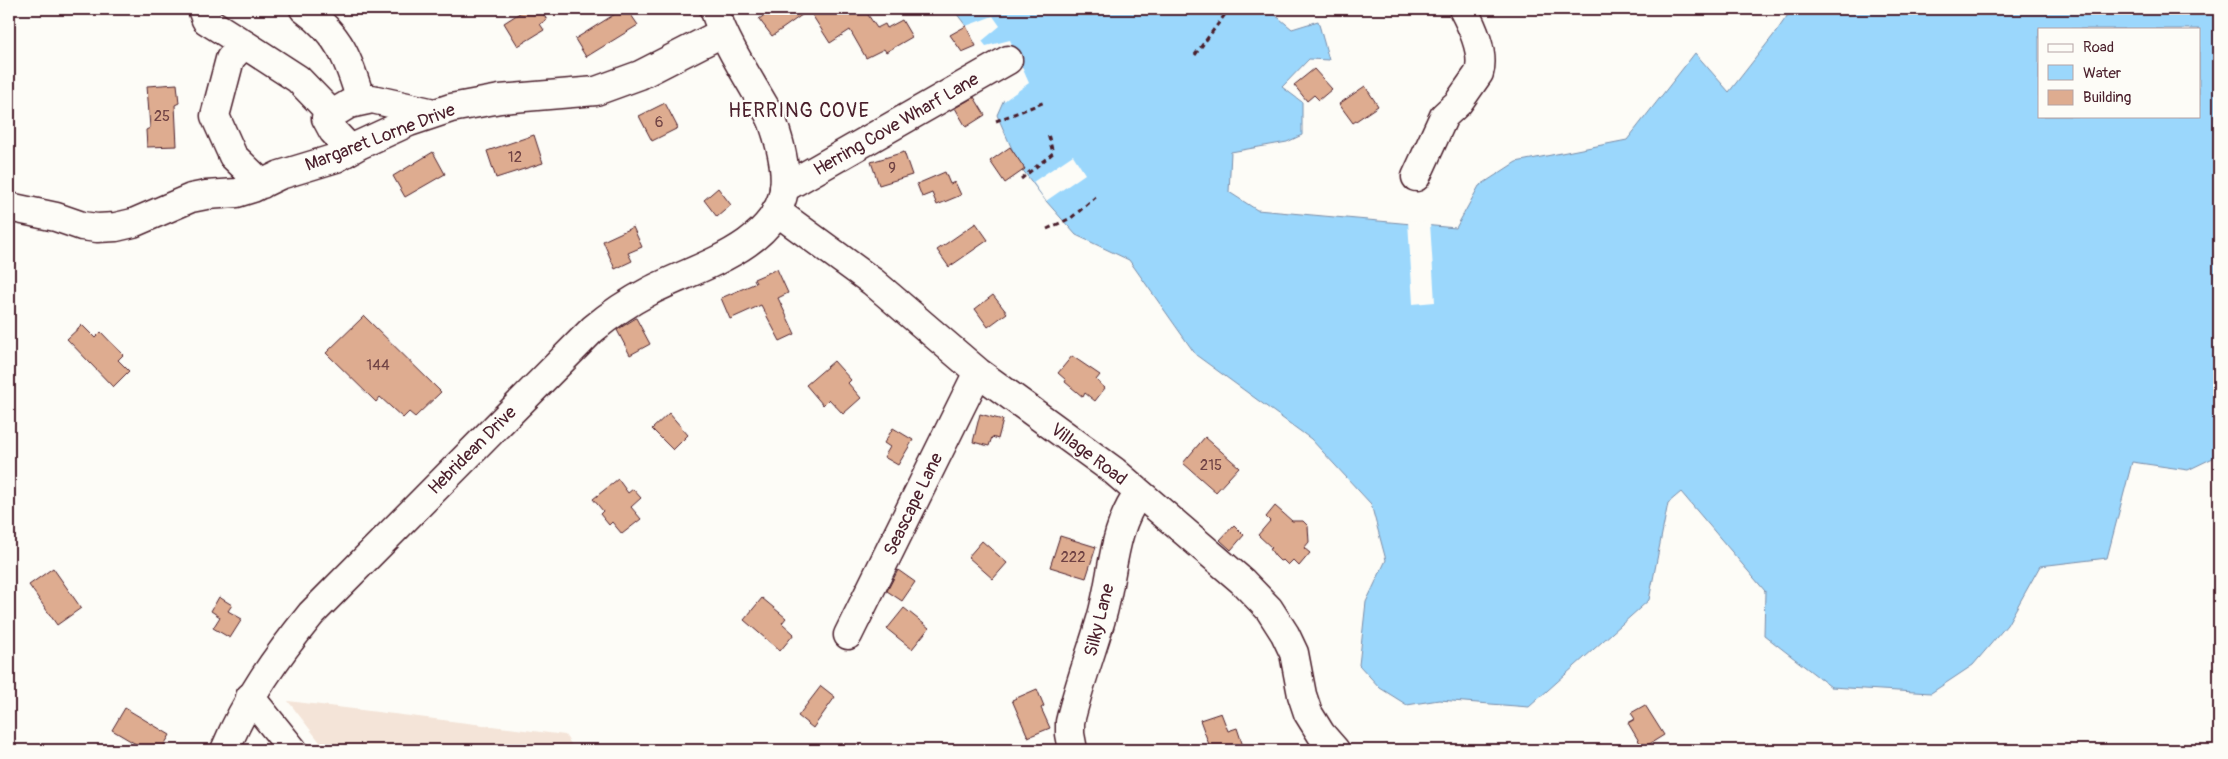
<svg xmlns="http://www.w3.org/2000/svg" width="2228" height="759" viewBox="0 0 2228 759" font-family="Pangolin,sans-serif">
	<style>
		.built { fill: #f4e4d8 }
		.water { fill: #9bd7fc; stroke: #7b8da8; fill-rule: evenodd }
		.pier { fill: #fdfcf7 }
		.building { fill: #deac90; stroke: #4a1f2b }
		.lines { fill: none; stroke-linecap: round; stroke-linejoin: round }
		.minor-casing { stroke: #4a1f2b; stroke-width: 31 }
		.major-casing { stroke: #4a1f2b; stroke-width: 31 }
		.path { stroke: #4a1f2b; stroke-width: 3; stroke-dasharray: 5 4; stroke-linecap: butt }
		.minor { stroke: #fdfcf7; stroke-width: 28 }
		.major { stroke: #fdfcf7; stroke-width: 28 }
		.labels { text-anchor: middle; stroke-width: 4.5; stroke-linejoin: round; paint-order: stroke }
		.number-label { font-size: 15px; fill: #6f4244 }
		.street-label { font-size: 18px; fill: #4a1f2b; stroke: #fdfcf7 }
		.quarter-label { font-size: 20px; letter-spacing: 1px; fill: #4a1f2b; stroke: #fdfcf7 }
	</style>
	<rect width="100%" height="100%" fill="#fdfcf7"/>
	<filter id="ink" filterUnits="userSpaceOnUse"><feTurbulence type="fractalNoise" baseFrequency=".02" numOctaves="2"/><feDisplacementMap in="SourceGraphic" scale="10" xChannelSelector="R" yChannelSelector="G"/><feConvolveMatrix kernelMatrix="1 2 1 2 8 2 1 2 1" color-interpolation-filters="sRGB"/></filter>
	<g filter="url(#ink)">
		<!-- built -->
		<path class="built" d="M 288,701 L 565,735 L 575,750 L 326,750 Z"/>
		<!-- water -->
		<path class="water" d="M 953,9 L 1268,9 L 1292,29 L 1318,21 L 1329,60 L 1309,59 L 1282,87 L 1302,102 L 1302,135 L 1287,142 L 1231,152 L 1229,192 L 1257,210 L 1456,228 L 1479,186 L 1516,162 L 1627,140 L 1695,53 L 1729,92 L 1776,32 L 1792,9 L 2219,9 L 2219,452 L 2215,457 L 2188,470 L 2132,462 L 2107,558 L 2040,566 L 2007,625 L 1973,665 L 1931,693 L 1831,687 L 1764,635 L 1765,591 L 1681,492 L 1668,503 L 1649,600 L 1529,707 L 1439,700 L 1407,705 L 1380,688 L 1359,665 L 1366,602 L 1386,560 L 1371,504 L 1311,439 L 1196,355 L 1129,260 L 1076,235 L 1046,201 L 1019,165 L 997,115 L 1005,97 L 966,26 ZM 2039,29 L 2199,29 L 2199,116 L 2039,116 Z"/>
		<!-- pier -->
		<path class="pier" d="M 993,16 L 1000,26 L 982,41 L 986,46 L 1010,40 L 1029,83 L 1004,101 L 966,26 Z
			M 1073,155 L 1085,174 L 1046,201 L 1033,182 Z
			M 1408,221 L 1430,223 L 1435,302 L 1413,304 Z"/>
		<!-- building -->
		<path class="building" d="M 526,9 L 540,9 L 547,20 L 540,24 L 544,30 L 518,46 L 504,23 Z
			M 623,9 L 627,9 L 638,25 L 586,57 L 575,39 Z
			M 773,9 L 864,9 L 877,28 L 885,24 L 887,28 L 902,20 L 912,37 L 886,52 L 884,49 L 866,58 L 850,30 L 830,43 L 809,10 L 772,36 L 759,19 Z
			M 966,26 L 976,46 L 962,52 L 950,35 Z
			M 1314,69 L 1332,89 L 1319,100 L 1314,95 L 1307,101 L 1294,85 Z
			M 177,84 L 179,103 L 175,105 L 177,146 L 147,147 L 146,130 L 150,128 L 147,86 Z
			M 1365,86 L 1378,106 L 1353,123 L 1339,104 Z
			M 974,97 L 985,115 L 966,127 L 955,108 Z
			M 665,103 L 678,128 L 652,141 L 639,116 Z
			M 534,135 L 543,163 L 496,178 L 487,151 Z
			M 1010,147 L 1025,169 L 1005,183 L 990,161 Z
			M 433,152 L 445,174 L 405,197 L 393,176 Z
			M 904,152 L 912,175 L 879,185 L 871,162 Z
			M 945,172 L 950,184 L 955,182 L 961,195 L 937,205 L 932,193 L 922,197 L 917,184 Z
			M 718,188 L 731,205 L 717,217 L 704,200 Z
			M 976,223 L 988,240 L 949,267 L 937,250 Z
			M 633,227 L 642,247 L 628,253 L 632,261 L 615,269 L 603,241 Z
			M 777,269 L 788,293 L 778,298 L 795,334 L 780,341 L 761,305 L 730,319 L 721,298 L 756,283 L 754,279 Z
			M 993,295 L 1007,313 L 988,327 L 975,309 Z
			M 364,316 L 441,392 L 415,417 L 409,412 L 403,418 L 380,397 L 376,402 L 326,353 Z
			M 636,318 L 650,344 L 630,355 L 617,330 Z
			M 82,325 L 95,338 L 101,332 L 123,355 L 118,360 L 129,371 L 113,387 L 67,339 Z
			M 1072,356 L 1100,375 L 1096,380 L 1105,388 L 1095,401 L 1085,393 L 1083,397 L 1065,382 L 1066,380 L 1058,373 Z
			M 834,361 L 851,380 L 848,383 L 861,398 L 843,414 L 829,399 L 823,405 L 806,385 Z
			M 669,413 L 688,435 L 673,450 L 652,429 Z
			M 980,414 L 1003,420 L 998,439 L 992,437 L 989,446 L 973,442 Z
			M 893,428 L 913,440 L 898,465 L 884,457 L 890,447 L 884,443 Z
			M 1205,437 L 1239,467 L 1216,492 L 1183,463 Z
			M 618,479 L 628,493 L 633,489 L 641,498 L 631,507 L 641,519 L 622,534 L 612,522 L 609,525 L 600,514 L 603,511 L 593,499 Z
			M 1275,506 L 1292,521 L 1303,521 L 1308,526 L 1309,542 L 1304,548 L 1310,553 L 1299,566 L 1293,560 L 1288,565 L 1283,560 L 1280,561 L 1275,556 L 1270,549 L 1272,548 L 1258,535 L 1270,521 L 1266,517 Z
			M 1234,525 L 1244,535 L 1231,550 L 1220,540 Z
			M 1060,536 L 1096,547 L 1086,578 L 1050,567 Z
			M 982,541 L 1007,563 L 993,579 L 968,557 Z
			M 53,568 L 81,608 L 57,625 L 29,585 Z
			M 898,570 L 915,582 L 902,601 L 887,591 Z
			M 219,597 L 232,605 L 228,611 L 242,619 L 230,638 L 213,628 L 220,617 L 211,611 Z
			M 762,598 L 786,618 L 782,623 L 794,634 L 780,651 L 744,620 Z
			M 904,608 L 929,628 L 912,649 L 887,629 Z
			M 821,686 L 835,697 L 813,728 L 798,716 Z
			M 1037,689 L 1044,706 L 1041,708 L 1050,728 L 1028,737 L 1012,700 Z
			M 1645,705 L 1664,735 L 1643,748 L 1628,723 L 1635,719 L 1631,713 Z
			M 125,708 L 170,735 L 161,750 L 146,750 L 112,730 Z
			M 1221,713 L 1228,731 L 1237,728 L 1243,746 L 1233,750 L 1211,750 L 1200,720 Z"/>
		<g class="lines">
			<!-- minor casing -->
			<g class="minor-casing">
				<path id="minor" d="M 202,9 L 206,20 L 244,44
					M 304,9 C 340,35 349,60 361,101
					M 350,149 L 333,131 L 326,118 L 349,104 L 372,99 L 434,113
					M 1416,177 L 1444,116 L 1458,103 L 1479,73 C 1485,53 1472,26 1463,9
					M 262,184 L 233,156 L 215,116 L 230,59 L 244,44 L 298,79 L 327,109 L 326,118
					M 784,188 L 1008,60
					M 9,207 L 56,217 L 82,226 L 97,228 L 116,227 L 133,223 L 191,198 L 206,195 L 237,193 L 253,188 L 280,175 L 336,158 L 359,145 L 409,122 L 451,108 L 500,99 L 596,91 L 640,75 L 722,33
					M 776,211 L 873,282 L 978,372 L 1114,471 L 1242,581 L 1269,609 L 1285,634 L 1294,653 L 1302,695 L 1308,713 L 1321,734 L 1335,750
					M 848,635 L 978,372
					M 250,697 L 293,750
					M 1073,750 L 1070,734 L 1070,722 C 1078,687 1091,654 1101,619 C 1114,576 1111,531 1139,493"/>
			</g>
			<!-- major casing -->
			<g class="major-casing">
				<path id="major" d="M 225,750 C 246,699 277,656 311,614 L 593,329 C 611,314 629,302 650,291 C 693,268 775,248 784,190 C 787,169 780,143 773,123 C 769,112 761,101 755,90 C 739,63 724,38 714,9"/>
			</g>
			<!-- path -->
			<path class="path" d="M 934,10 L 937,9
				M 1195,55 L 1229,9
				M 996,121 L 1045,102
				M 1021,179 L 1053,153 L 1048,134
				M 1047,229 L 1071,218 L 1097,196"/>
			<!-- minor -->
			<use href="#minor" class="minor"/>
			<!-- major -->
			<use href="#major" class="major"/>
		</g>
	</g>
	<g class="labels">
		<!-- number labels -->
		<g class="number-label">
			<text x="162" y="121">25</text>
			<text x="659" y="127">6</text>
			<text x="515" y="162">12</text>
			<text x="892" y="173">9</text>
			<text x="378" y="370">144</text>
			<text x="1211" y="470">215</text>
			<text x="1073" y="562">222</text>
		</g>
		<!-- street labels -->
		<g class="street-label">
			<text transform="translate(896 124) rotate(-30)" y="6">Herring Cove Wharf Lane</text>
			<text transform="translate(380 137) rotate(-21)" y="6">Margaret Lorne Drive</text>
			<text transform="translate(472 450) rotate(-45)" y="6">Hebridean Drive</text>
			<text transform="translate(1089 454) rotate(37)" y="6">Village Road</text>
			<text transform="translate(913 504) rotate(-64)" y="6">Seascape Lane</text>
			<text transform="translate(1099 620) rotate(-76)" y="6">Silky Lane</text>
		</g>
		<!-- quarter labels -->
		<g class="quarter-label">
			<text x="799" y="117">HERRING COVE</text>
		</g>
	</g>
	<!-- margin -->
	<rect width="2228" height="759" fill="none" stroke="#fdfcf7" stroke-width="30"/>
	<rect x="15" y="15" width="2198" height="729" fill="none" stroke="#4a1f2b" stroke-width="2" filter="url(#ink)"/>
	<!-- legend -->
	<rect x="2038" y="28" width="162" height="90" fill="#fdfcf7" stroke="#b5a4a5"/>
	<rect x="2048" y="44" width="25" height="8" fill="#fdfcf7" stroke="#b5a4a5"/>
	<text x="2083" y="52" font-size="15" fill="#4a1f2b">Road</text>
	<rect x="2048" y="65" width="25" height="15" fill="#9bd7fc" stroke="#b5a4a5"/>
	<text x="2083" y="78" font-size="15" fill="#4a1f2b">Water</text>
	<rect x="2048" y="90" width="25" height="15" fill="#deac90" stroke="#b5a4a5"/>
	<text x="2083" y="102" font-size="15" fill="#4a1f2b">Building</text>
</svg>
